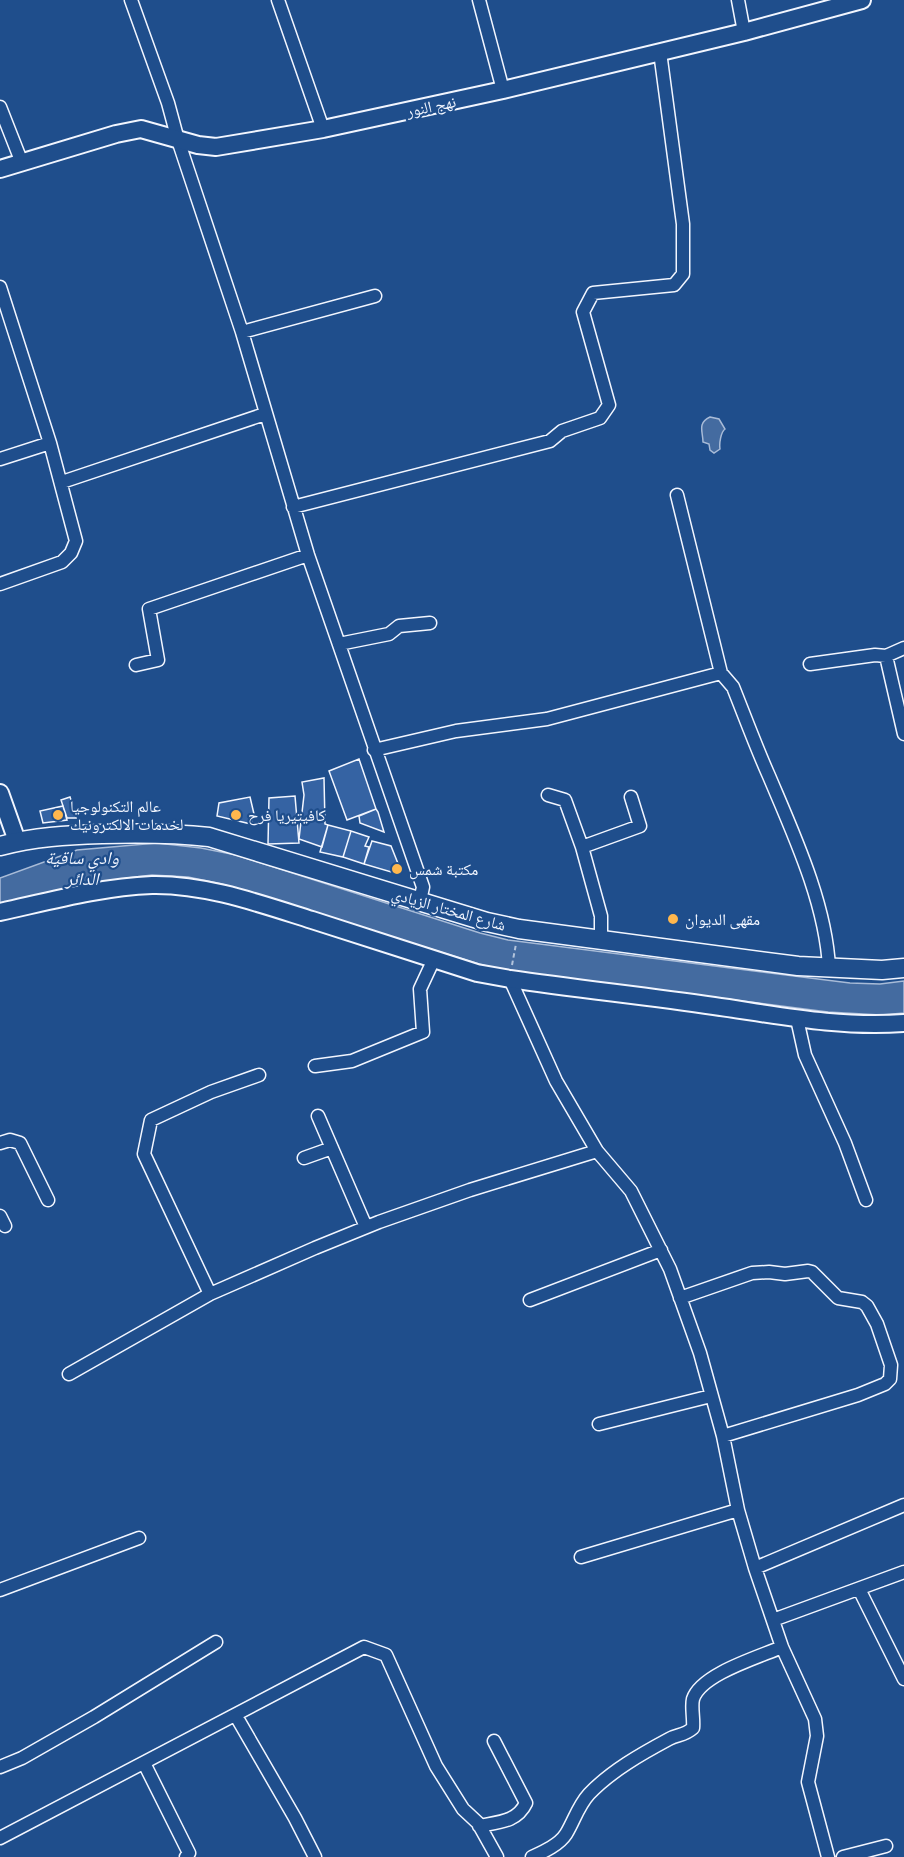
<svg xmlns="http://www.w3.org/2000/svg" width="904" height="1857" viewBox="0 0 904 1857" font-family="'Exo 2','Noto Naskh Arabic',sans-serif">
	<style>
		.water { fill: #446ba0; stroke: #a8bbd7; stroke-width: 1.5 }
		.building { fill: #3563a3; stroke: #f2f6ff; stroke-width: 1.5 }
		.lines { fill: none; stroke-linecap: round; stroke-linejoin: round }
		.minor-casing { stroke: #f2f6ff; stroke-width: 15 }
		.tertiary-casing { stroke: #f2f6ff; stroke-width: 20 }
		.secondary-casing { stroke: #f2f6ff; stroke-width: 21 }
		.path { stroke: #b3c4dc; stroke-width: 2; stroke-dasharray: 4.5 3; stroke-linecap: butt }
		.minor { stroke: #1f4e8c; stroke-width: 12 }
		.tertiary { stroke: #1f4e8c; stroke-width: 16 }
		.secondary { stroke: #1f4e8c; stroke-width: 18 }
		.poi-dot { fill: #ffb74d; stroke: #1f4e8c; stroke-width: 2 }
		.labels { text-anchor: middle; stroke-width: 4.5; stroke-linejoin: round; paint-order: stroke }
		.street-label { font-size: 16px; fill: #f2f6ff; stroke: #1f4e8c }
		.poi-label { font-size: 16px; fill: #f2f6ff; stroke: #1f4e8c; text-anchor: start }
		.water-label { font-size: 18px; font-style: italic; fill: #f2f6ff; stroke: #1f4e8c }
	</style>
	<rect width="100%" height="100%" fill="#1f4e8c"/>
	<!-- water -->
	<path class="water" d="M 710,417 L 719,419 L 725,429 C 721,432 719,443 720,449 L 714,453 L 710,450 L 709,444 L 703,442 C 703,432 697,423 710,417 Z
		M 157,843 L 201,848 L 236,855 L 480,933 L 508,940 L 850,983 L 880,984 L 904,981 L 904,1013 L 881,1015 L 828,1012 L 502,970 L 479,964 L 222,884 L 188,877 L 152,875 L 127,878 L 0,905 L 0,878 L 77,850 Z"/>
	<!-- building -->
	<path class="building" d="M 359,759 L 376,809 L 347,820 L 329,771 Z
		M 324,778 L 325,824 L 328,825 L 322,847 L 299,839 L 304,795 L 302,782 Z
		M 295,796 L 299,843 L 268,844 L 269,798 Z
		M 70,797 L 72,803 L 76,818 L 67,818 L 61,800 Z
		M 250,797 L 254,814 L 251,824 L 217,816 L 219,803 Z
		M 63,806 L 67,820 L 43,823 L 40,811 Z
		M 376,809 L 378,812 L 384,832 L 360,823 L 359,816 Z
		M 328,825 L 351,831 L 343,857 L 320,852 Z
		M 351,831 L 369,837 L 365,846 L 369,847 L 364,864 L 343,857 Z
		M 372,841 L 391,846 L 401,871 L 398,874 L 364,864 Z"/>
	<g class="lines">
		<!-- minor casing -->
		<g class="minor-casing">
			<path id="minor" d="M 131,0 L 168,103 L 178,140 L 242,332 L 308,555 L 423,887 L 420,901
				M 278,0 L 323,129
				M 479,0 L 503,90
				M 738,0 L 744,32
				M 0,107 L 22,163
				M 0,287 L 50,443 L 76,541 L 71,553 L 62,562 L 0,584
				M 242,332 L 375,296
				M 0,459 L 50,443
				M 62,482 L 265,414
				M 677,495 L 721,673
				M 293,507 L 550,441 L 562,431 L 600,418 L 609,405 L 583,312 L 593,293 L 674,285 L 683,274 L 683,224 L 660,52
				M 339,644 L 389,634 L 399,626 L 430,623
				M 886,656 L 904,734
				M 810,664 L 875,655 L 886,656 L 904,648
				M 136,665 L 158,660 L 149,609 L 308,555
				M 374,750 L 456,731 L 547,719 L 721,673 L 733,687 C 745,717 756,747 769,776 C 794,835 826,904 829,968
				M 548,795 L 565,800 L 582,847
				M 601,940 L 601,916 L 582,847 L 640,826 L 631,797
				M 510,979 L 556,1081 L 597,1151 L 631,1191 L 670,1269 L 700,1353 L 723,1436 L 738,1510 L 755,1568 L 782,1647 L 815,1719 L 817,1736 L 808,1782 L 828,1857
				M 797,1019 L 805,1055 L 845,1143 L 866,1200
				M 315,1066 L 352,1061 L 423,1032 L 420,989 L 434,959
				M 318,1116 L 366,1227
				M 0,1143 L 10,1140 L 20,1143 L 48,1200
				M 304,1158 L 332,1148
				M 0,1216 L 5,1226
				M 210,1294 L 144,1154 L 151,1120 L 211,1092 L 259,1075
				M 680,1298 L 752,1273 L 769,1272 L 785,1274 L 808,1271 L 812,1272 L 838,1298 L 862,1302 L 867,1306 L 877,1324 L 891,1365 L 890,1379 L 885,1384 L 858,1395 L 723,1436
				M 530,1300 L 661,1250
				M 69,1374 L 210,1294 L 315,1248 L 379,1222 L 470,1190 L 597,1151
				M 599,1424 L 711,1396
				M 581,1557 L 738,1510
				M 755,1568 L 904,1505
				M 859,1589 L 904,1679
				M 0,1590 L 139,1538
				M 773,1620 L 904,1572
				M 236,1716 L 295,1818 L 315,1857
				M 144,1763 L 189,1853 L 186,1857
				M 0,1767 L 22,1758 L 94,1717 L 216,1642
				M 479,1826 C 499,1822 517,1822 526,1803 L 494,1741
				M 0,1838 L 364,1647 L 386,1655 L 436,1766 L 463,1809 L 478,1823 L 497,1857
				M 532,1857 C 543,1852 559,1845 566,1834 C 574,1821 578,1806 589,1794 C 611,1771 641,1754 669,1739 C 678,1734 684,1736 693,1728 C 694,1719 691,1707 693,1699 C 701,1674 759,1657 782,1647
				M 843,1857 L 886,1846"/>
		</g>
		<!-- tertiary casing -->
		<g class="tertiary-casing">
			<path id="tertiary" d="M 0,169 L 116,134 L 141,129 L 198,145 L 216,147 L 323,129 L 503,90 L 744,32 L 862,0
				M 0,793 L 17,841
				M 0,912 C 50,901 101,887 152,885 C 206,884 261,904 312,920 C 367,938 422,955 477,973 L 510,979 C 578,989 646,996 714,1006 C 777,1015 840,1028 904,1023"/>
		</g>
		<!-- secondary casing -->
		<g class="secondary-casing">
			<path id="secondary" d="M 0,846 C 34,837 67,835 102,834 C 138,833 173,833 209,837 L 487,922 L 519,929 L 798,966 L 882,970 L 904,968"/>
		</g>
		<!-- path -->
		<path class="path" d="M 512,965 L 516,944"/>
		<!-- minor -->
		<use href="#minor" class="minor"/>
		<!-- tertiary -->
		<use href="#tertiary" class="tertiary"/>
		<!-- secondary -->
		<use href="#secondary" class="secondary"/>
	</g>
	<!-- markers -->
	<g class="poi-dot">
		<circle cx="58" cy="815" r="6"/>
		<circle cx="236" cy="815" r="6"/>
		<circle cx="397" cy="869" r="6"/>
		<circle cx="673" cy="919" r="6"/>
	</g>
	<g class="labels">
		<!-- street labels -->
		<g class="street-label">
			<text transform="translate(431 106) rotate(-12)" y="6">نهج النور</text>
			<text transform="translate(449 909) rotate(16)" y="6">شارع المختار الزيادي</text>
		</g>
		<!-- poi labels -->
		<g class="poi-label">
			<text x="70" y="812">عالم التكنولوجيا<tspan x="70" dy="18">لخدمات الالكترونيك</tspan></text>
			<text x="248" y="821">كافيتيريا فرح</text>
			<text x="409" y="875">مكتبة شمس</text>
			<text x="685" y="925">مقهى الديوان</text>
		</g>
		<!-- water labels -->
		<g class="water-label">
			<text x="82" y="864">وادي ساقية<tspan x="82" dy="21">الدائر</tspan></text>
		</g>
	</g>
</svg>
